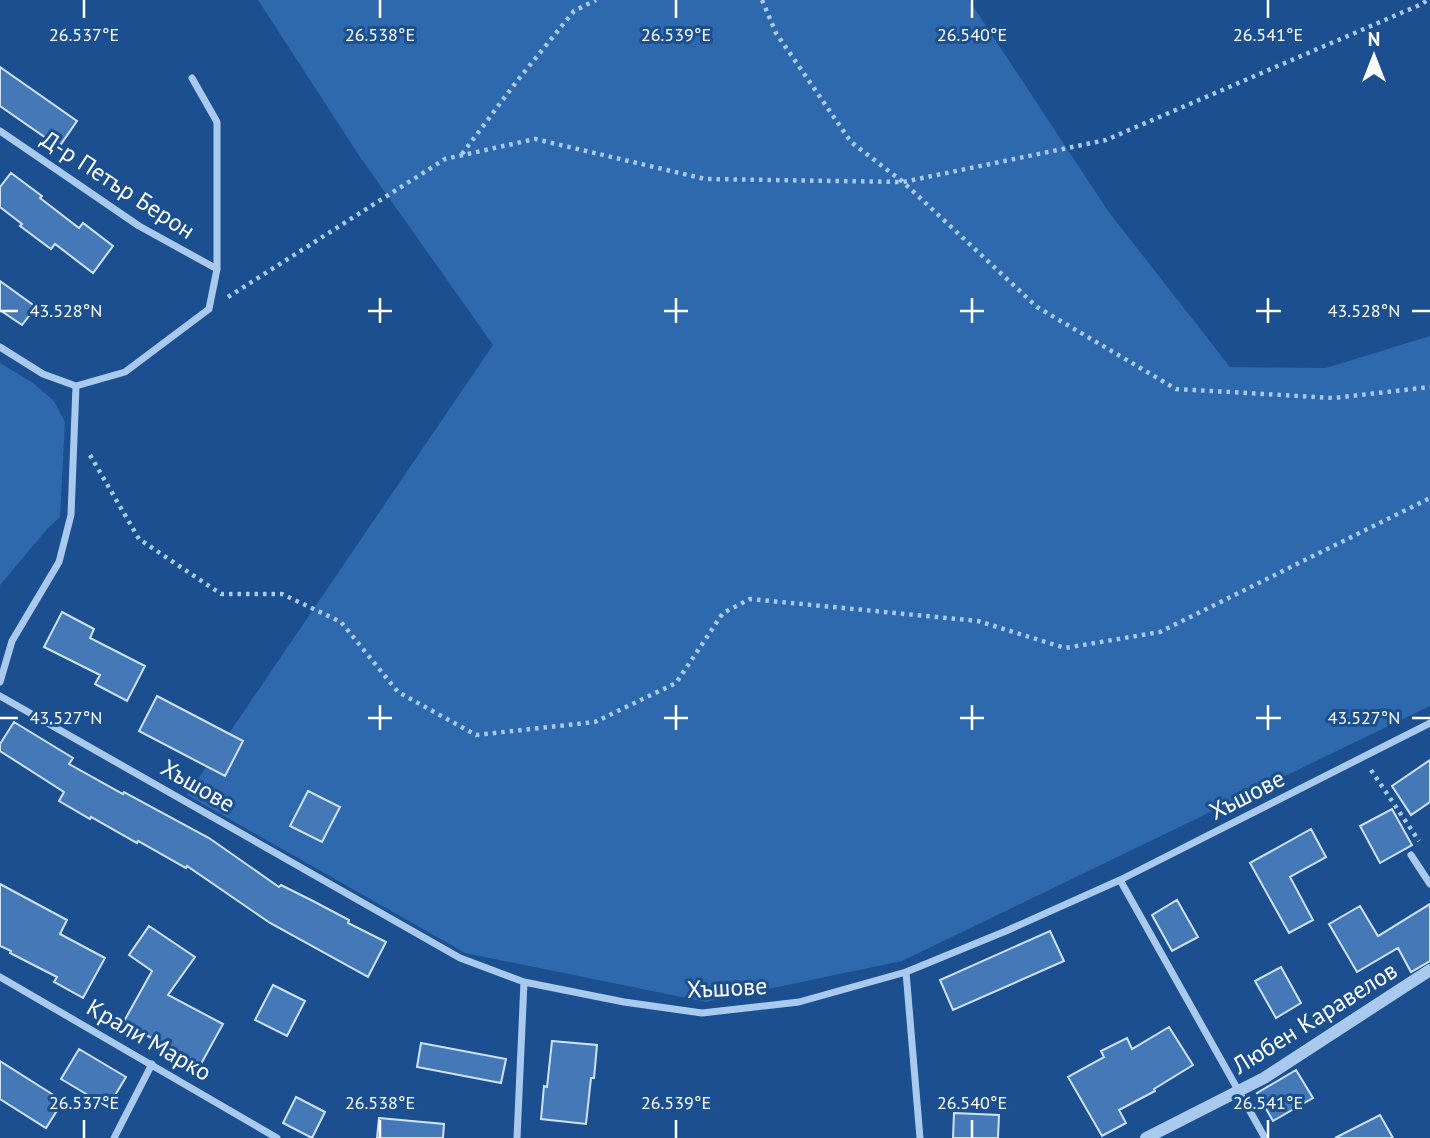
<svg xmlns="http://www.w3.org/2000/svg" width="1430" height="1138" viewBox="0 0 1430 1138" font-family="'PT Sans',sans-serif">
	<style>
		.green { fill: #2e69ad }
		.building { fill: #4478b7; stroke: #cfe3fa; stroke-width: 2 }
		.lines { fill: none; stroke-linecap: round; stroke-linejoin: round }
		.path { stroke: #a9c9ee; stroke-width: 4.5; stroke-dasharray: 3.5 5; stroke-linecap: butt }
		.minor { stroke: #a9c9ee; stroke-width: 7 }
		.tertiary { stroke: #a9c9ee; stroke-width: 12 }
		.ticks { fill: none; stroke: #fff; stroke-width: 2.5 }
		.labels { text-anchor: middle; stroke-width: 6; stroke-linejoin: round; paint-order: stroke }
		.street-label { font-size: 24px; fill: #fff; stroke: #1b4f8f }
		.ticks-label { font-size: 18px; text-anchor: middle; fill: #fff; stroke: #1b4f8f; stroke-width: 6; stroke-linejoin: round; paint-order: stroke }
	</style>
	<rect width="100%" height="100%" fill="#1b4f8f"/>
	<!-- green -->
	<path class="green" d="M 258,0 L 969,0 L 1108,211 L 1230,367 L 1326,368 L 1430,336 L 1430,706 L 902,961 L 706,1002 L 465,953 L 187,795 L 493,345 L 360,157 Z
		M 0,363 L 33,383 L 54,401 L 65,422 L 60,517 L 47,529 L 0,585 Z"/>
	<!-- building -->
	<path class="building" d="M 0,67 L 77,121 L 59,147 L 0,106 Z
		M 11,173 L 42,196 L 40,198 L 79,228 L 83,223 L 113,246 L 93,273 L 55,244 L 51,249 L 20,226 L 22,224 L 0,207 L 0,187 Z
		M 0,281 L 36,307 L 22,325 L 0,310 Z
		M 62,612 L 94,629 L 90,638 L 145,666 L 127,701 L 95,684 L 100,675 L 44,647 Z
		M 157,696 L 243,741 L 225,776 L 139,731 Z
		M 14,722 L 73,758 L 69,764 L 123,794 L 124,792 L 209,838 L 279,887 L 281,885 L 313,901 L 349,920 L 348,923 L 386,942 L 368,977 L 270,923 L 187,866 L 186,868 L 138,841 L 137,843 L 91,817 L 90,819 L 59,801 L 64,792 L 0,751 L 0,744 Z
		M 1430,760 L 1430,802 L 1411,815 L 1392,786 Z
		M 308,791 L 340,807 L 322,842 L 290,826 Z
		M 1392,809 L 1412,845 L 1380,863 L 1360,826 Z
		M 1311,829 L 1326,857 L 1290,877 L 1313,920 L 1289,933 L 1250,863 Z
		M 0,884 L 67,920 L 60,934 L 105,958 L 83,998 L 54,982 L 57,977 L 10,953 L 11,951 L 0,946 Z
		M 1177,900 L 1198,937 L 1172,951 L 1152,915 Z
		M 1430,904 L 1430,961 L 1411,972 L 1398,948 L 1357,972 L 1329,924 L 1360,906 L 1378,936 Z
		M 149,926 L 195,957 L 168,995 L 223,1024 L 201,1064 L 123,1023 L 152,971 L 129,955 Z
		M 1050,931 L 1064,961 L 953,1010 L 940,980 Z
		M 1281,967 L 1301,1003 L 1276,1018 L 1255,981 Z
		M 273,985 L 305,1001 L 287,1036 L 255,1020 Z
		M 1169,1027 L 1193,1065 L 1154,1089 L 1155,1091 L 1119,1110 L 1126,1123 L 1102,1136 L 1068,1077 L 1104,1057 L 1101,1051 L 1127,1038 L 1132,1049 Z
		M 552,1041 L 597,1045 L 594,1078 L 591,1078 L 586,1124 L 541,1119 L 544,1086 L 547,1087 Z
		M 421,1043 L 506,1059 L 501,1083 L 417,1067 Z
		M 79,1049 L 126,1077 L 108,1107 L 61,1079 Z
		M 0,1061 L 63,1101 L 46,1128 L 0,1099 Z
		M 1296,1070 L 1313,1098 L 1273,1121 L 1257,1093 Z
		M 296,1097 L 325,1112 L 312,1138 L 283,1123 Z
		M 954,1113 L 999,1115 L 998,1138 L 953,1138 Z
		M 1380,1115 L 1393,1138 L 1335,1138 Z
		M 379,1118 L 444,1124 L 443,1138 L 377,1138 Z"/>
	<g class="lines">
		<!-- path -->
		<path class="path" d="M 762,0 L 776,33 L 851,142 L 903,182 L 1037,307 L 1176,389 L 1334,398 L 1430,387
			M 462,154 L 517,81 L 574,11 L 596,0
			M 228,297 L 445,159 L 535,139 L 705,179 L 903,182 L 1106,140 L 1422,4 L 1427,0
			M 90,455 L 139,539 L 221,594 L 282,594 L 341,622 L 398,692 L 476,735 L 595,722 L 676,683 L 723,613 L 750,599 L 978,621 L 1065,648 L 1160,632 L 1430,498
			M 1371,770 L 1419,841"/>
		<!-- minor -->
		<path class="minor" d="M 0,131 L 139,226 L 217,269
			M 0,347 L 43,374 L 76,386
			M 76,386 L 125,372 L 209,309 L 217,269 L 217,122 L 192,78
			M 0,682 L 12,641 L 59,562 L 71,515 L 76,386
			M 0,696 L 460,958 L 524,982 L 624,1002 L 702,1013 L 799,1002 L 906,972 L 1006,931 L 1120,880 L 1430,723
			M 1411,855 L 1430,884
			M 1120,880 L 1265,1138
			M 906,972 L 920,1138
			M 0,977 L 277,1138
			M 114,1138 L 152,1064
			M 517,1138 L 524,982"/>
		<!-- tertiary -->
		<path class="tertiary" d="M 1146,1138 L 1264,1078 L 1430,970"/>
	</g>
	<!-- ticks -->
	<path class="ticks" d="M 84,0 L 84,18M 380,0 L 380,18M 676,0 L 676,18M 972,0 L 972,18M 1268,0 L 1268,18M 380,298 L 380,323M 676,298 L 676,323M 972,298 L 972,323M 1268,298 L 1268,323M 0,311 L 18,311M 368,311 L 392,311M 664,311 L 688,311M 960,311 L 984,311M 1256,311 L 1281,311M 1412,311 L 1430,311M 380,705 L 380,730M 676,705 L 676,730M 972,705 L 972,730M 1268,705 L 1268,730M 0,718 L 18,718M 368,718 L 392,718M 664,718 L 688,718M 960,718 L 984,718M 1256,718 L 1281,718M 1412,718 L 1430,718M 84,1120 L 84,1138M 380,1120 L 380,1138M 676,1120 L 676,1138M 972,1120 L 972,1138M 1268,1120 L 1268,1138"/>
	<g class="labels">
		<!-- street labels -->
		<g class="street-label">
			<text transform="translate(118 185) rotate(33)" y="8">Д-р Петър Берон</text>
			<text transform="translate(198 786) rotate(30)" y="8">Хъшове</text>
			<text transform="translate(1247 795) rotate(-27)" y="8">Хъшове</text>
			<text transform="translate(727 988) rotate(-3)" y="8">Хъшове</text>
			<text transform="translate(1315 1018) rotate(-32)" y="8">Любен Каравелов</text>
			<text transform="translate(149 1040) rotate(30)" y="8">Крали Марко</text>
		</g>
	</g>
	<g class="ticks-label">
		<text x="84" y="41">26.537°E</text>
		<text x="380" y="41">26.538°E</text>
		<text x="676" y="41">26.539°E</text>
		<text x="972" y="41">26.540°E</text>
		<text x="1268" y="41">26.541°E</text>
		<text x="66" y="317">43.528°N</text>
		<text x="1364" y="317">43.528°N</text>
		<text x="66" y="724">43.527°N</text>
		<text x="1364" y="724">43.527°N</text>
		<text x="84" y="1109">26.537°E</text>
		<text x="380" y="1109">26.538°E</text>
		<text x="676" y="1109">26.539°E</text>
		<text x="972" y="1109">26.540°E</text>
		<text x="1268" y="1109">26.541°E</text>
	</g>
	<!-- north arrow -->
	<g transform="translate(1374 56)" stroke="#1b4f8f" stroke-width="5" paint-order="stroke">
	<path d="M0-5L12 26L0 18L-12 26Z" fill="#ffffff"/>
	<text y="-10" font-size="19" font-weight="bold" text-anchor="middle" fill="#ffffff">N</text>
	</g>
</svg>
